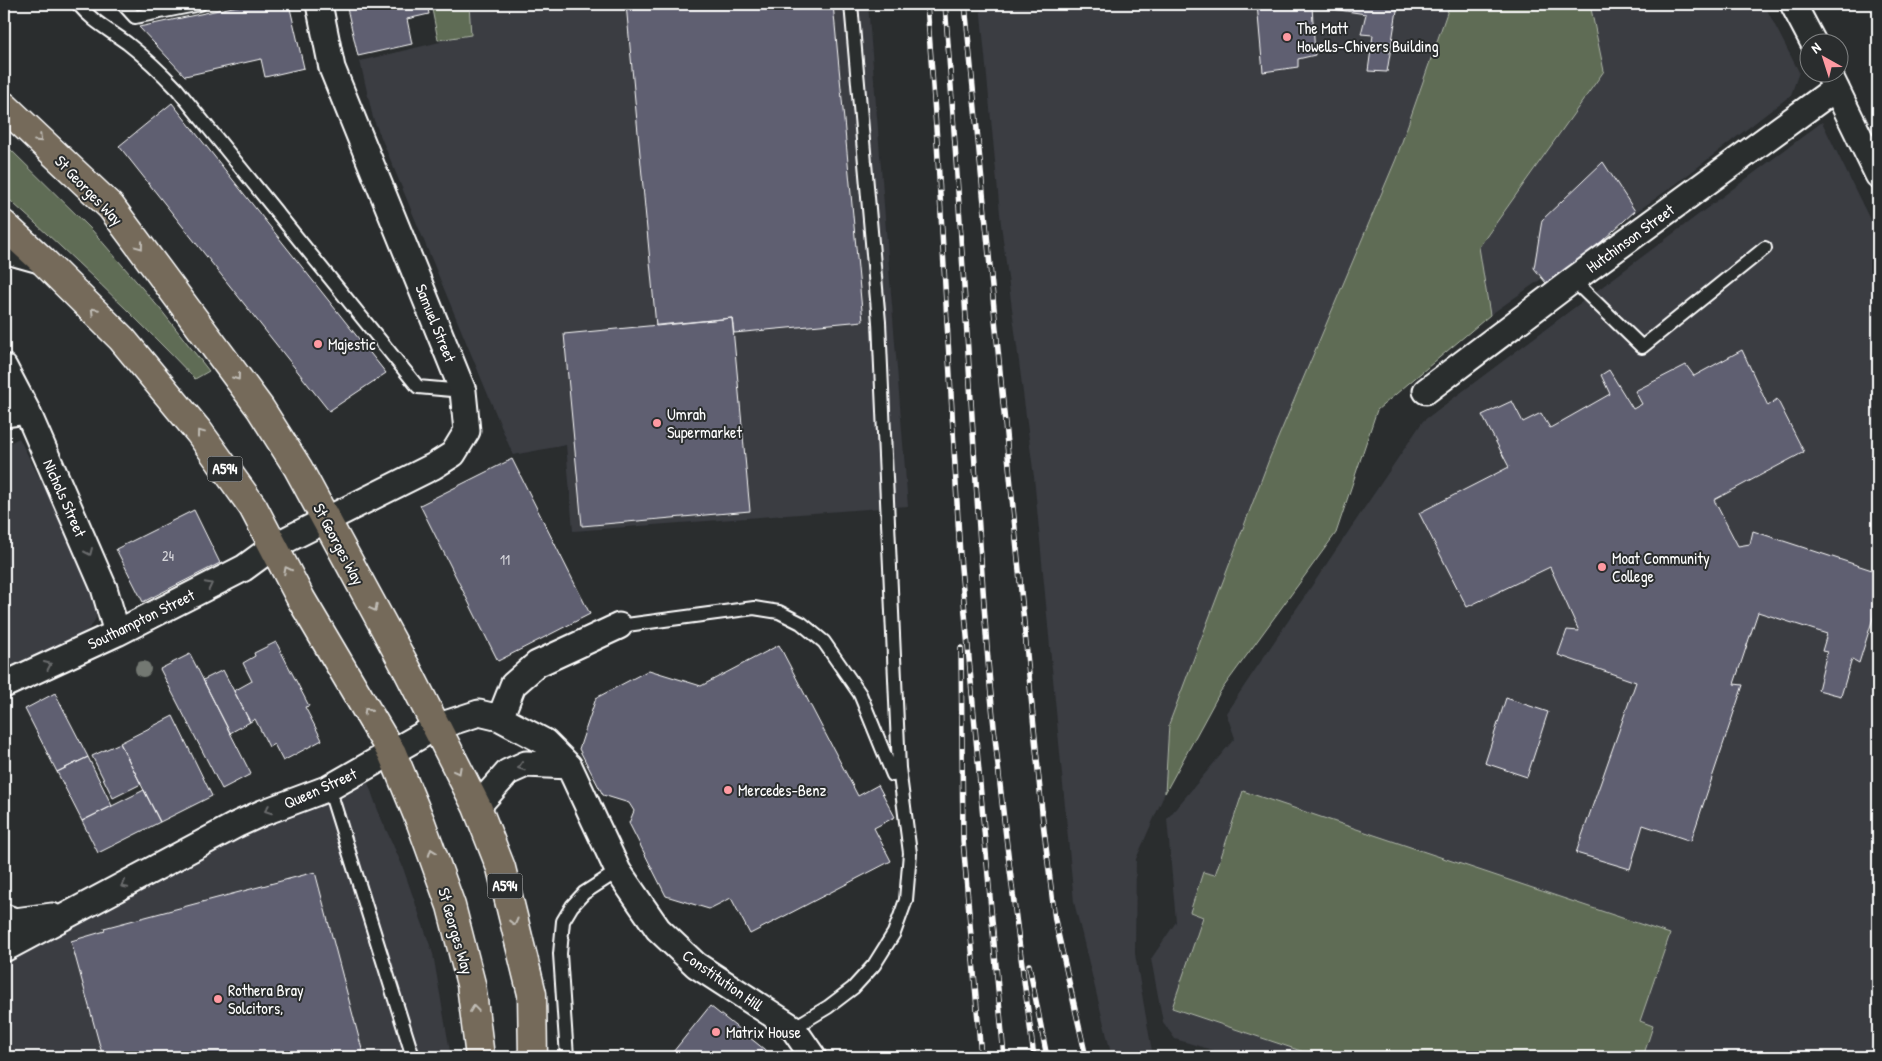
<svg xmlns="http://www.w3.org/2000/svg" width="1882" height="1061" viewBox="0 0 1882 1061" font-family="'Patrick Hand',sans-serif">
	<style>
		.built { fill: #3a3c42 }
		.green { fill: #5f6c54; stroke: #afb6aa }
		.building { fill: #5f5f71; stroke: #fff }
		.lines { fill: none; stroke-linecap: round; stroke-linejoin: round }
		.lane-casing { stroke: #fff; stroke-width: 16 }
		.street-casing { stroke: #fff; stroke-width: 29 }
		.primary-casing { stroke: #fff; stroke-width: 31 }
		.lane { stroke: #2a2d2e; stroke-width: 12 }
		.street { stroke: #2a2d2e; stroke-width: 25 }
		.primary { stroke: #746a5a; stroke-width: 28 }
		.rail-casing { stroke: #fff; stroke-width: 5.5 }
		.rail { stroke: #2a2d2e; stroke-width: 4; stroke-dasharray: 11; stroke-linecap: butt }
		.tree { fill: #737872 }
		.oneway { stroke: #c0bcb5 }
		.oneway2 { stroke: #6a6c6d }
		.poi-dot { fill: #ff9aa2; stroke: #2a2d2e; stroke-width: 2 }
		.labels { text-anchor: middle; stroke-width: 4; stroke-linejoin: round; paint-order: stroke }
		.number-label { font-size: 14px; fill: #d7d7dc }
		.shield { fill: #2a2d2e; stroke: #bfc0c0; stroke-width: 1 }
		.shield-label { font-size: 15px; font-weight: bold; fill: #fff }
		.poi-label { font-size: 16px; fill: #fff; stroke: #2a2d2e; text-anchor: start }
		.street-label { font-size: 16px; fill: #fff; stroke: #2a2d2e }
	</style>
	<rect width="100%" height="100%" fill="#2a2d2e"/>
	<filter id="ink" filterUnits="userSpaceOnUse"><feTurbulence type="fractalNoise" baseFrequency=".02" numOctaves="2"/><feDisplacementMap in="SourceGraphic" scale="10" xChannelSelector="R" yChannelSelector="G"/><feConvolveMatrix kernelMatrix="1 2 1 2 8 2 1 2 1" color-interpolation-filters="sRGB"/></filter>
	<g filter="url(#ink)">
		<!-- built -->
		<path class="built" d="M 433,4 L 868,4 L 908,506 L 573,531 L 566,445 L 513,455 L 373,118 L 360,61 L 440,42 Z
			M 980,4 L 1450,4 L 1396,159 L 1270,457 L 1169,724 L 1165,793 L 1136,859 L 1135,954 L 1153,1057 L 1112,1057 L 1074,902 L 1034,477 L 1001,224 Z
			M 1590,4 L 1764,4 L 1799,72 L 1791,95 L 1676,184 L 1490,315 L 1479,247 L 1604,71 Z
			M 1822,122 L 1878,236 L 1878,1057 L 1236,1057 L 1175,1039 L 1163,1022 L 1151,959 L 1176,922 L 1167,819 L 1235,738 L 1226,713 L 1423,421 Z
			M 19,438 L 93,582 L 98,613 L 93,624 L 83,634 L 4,674 L 4,446 Z
			M 363,769 L 380,816 L 402,865 L 433,954 L 451,1057 L 13,1057 L 4,1001 L 4,962 L 236,825 Z"/>
		<!-- green -->
		<path class="green" d="M 431,4 L 469,4 L 471,35 L 438,40 Z
			M 1450,4 L 1590,4 L 1604,71 L 1479,247 L 1490,315 L 1377,410 L 1336,533 L 1220,692 L 1165,793 L 1169,724 L 1270,457 L 1396,159 Z
			M 4,143 L 92,230 L 161,310 L 209,371 L 195,379 C 134,315 70,254 4,195 Z
			M 1243,791 L 1670,934 L 1640,1021 L 1653,1026 L 1643,1057 L 1629,1051 L 1627,1057 L 1319,1057 L 1172,1008 L 1203,917 L 1190,912 L 1203,872 L 1215,875 Z"/>
		<!-- building -->
		<path class="building" d="M 247,4 L 289,4 L 304,68 L 265,77 L 261,59 L 185,76 L 139,27 Z
			M 346,4 L 427,4 L 429,14 L 407,19 L 412,44 L 358,56 Z
			M 626,4 L 833,4 L 863,321 L 734,333 L 732,318 L 656,326 Z
			M 1257,4 L 1398,4 L 1387,72 L 1368,71 L 1373,35 L 1361,34 L 1366,14 L 1312,6 L 1315,55 L 1298,59 L 1298,67 L 1263,72 Z
			M 172,103 L 386,373 L 329,411 L 119,146 Z
			M 1603,162 L 1635,211 L 1550,288 L 1534,268 L 1542,220 Z
			M 732,318 L 750,511 L 582,526 L 564,334 Z
			M 1742,350 L 1768,406 L 1777,399 L 1804,452 L 1714,500 L 1738,546 L 1750,544 L 1753,531 L 1878,572 L 1878,602 L 1859,663 L 1852,659 L 1841,696 L 1818,690 L 1827,652 L 1822,651 L 1827,634 L 1758,612 L 1734,684 L 1743,685 L 1691,841 L 1643,825 L 1630,869 L 1576,853 L 1636,682 L 1558,655 L 1567,630 L 1579,631 L 1550,567 L 1467,607 L 1419,513 L 1509,467 L 1482,415 L 1512,401 L 1523,422 L 1541,413 L 1550,428 L 1610,394 L 1601,375 L 1609,370 L 1633,409 L 1642,404 L 1635,391 L 1686,365 L 1694,376 Z
			M 512,459 L 590,614 L 498,661 L 420,505 Z
			M 194,510 L 220,563 L 143,602 L 116,549 Z
			M 276,642 L 309,706 L 305,707 L 322,740 L 283,761 L 274,744 L 269,747 L 255,719 L 250,722 L 234,691 L 252,681 L 243,663 L 255,656 L 254,653 Z
			M 779,645 L 858,796 L 878,785 L 895,817 L 874,828 L 891,861 L 750,934 L 731,898 L 709,909 L 666,896 L 629,823 L 634,811 L 629,803 L 603,795 L 579,749 L 596,698 L 649,670 L 701,686 Z
			M 190,654 L 251,774 L 222,789 L 160,669 Z
			M 223,670 L 250,722 L 230,733 L 203,680 Z
			M 55,693 L 88,757 L 57,772 L 25,709 Z
			M 1506,698 L 1548,712 L 1527,777 L 1485,763 Z
			M 173,716 L 212,796 L 160,822 L 120,743 Z
			M 120,743 L 141,784 L 113,798 L 92,756 Z
			M 88,757 L 112,806 L 82,821 L 57,772 Z
			M 144,790 L 160,822 L 98,853 L 82,821 Z
			M 315,872 L 364,1057 L 103,1057 L 71,941 L 105,931 L 104,928 Z
			M 710,1006 L 774,1057 L 669,1057 Z"/>
		<g class="lines">
			<!-- lane casing -->
			<g class="lane-casing">
				<path id="lane" d="M 78,4 C 94,23 108,29 127,43 C 145,57 161,72 177,89 L 418,387 L 463,391
					M 123,4 L 135,17 L 200,4
					M 1573,280 L 1642,347 L 1765,248
					M 619,626 L 754,608 L 779,612 L 801,623 L 824,642 L 860,694 L 893,775 L 899,768
					M 329,788 L 413,1057
					M 793,1028 L 828,1007 L 853,988 L 874,965 L 894,933 L 906,900 L 910,853 L 899,768 L 879,322 L 851,4
					M 567,1057 L 560,954 L 563,921 L 572,906 L 584,893 L 618,871"/>
			</g>
			<!-- street casing -->
			<g class="street-casing">
				<path id="street" d="M 1793,4 L 1813,42
					M 1828,72 L 1878,175
					M 4,250 L 43,261
					M 4,367 L 27,411 L 104,588 L 117,633
					M 1426,391 L 1573,280 L 1836,88
					M 4,414 L 27,411
					M 4,685 L 117,633 L 244,568 L 274,546 L 434,466 L 453,454 L 467,431 L 463,391 L 332,68 L 319,4
					M 500,718 L 513,685 L 537,664 L 619,626
					M 477,807 L 508,772 L 526,764 L 569,766
					M 4,917 L 15,921 L 52,916
					M 4,949 L 236,825 L 262,813 L 329,788 L 436,727 L 479,713 L 500,718 L 545,742 L 569,766 L 618,871 L 658,929 L 696,965 L 793,1028 L 813,1057"/>
			</g>
			<!-- primary casing -->
			<g class="primary-casing">
				<path id="primary" d="M 4,106 L 111,207 L 260,408 L 298,468 L 408,671 L 477,807 L 501,868 L 532,994 L 533,1057
					M 4,225 L 43,261 L 122,339 L 199,432 L 253,507 L 301,599 L 392,753 L 421,823 L 451,906 L 471,984 L 480,1057"/>
			</g>
			<!-- lane -->
			<use href="#lane" class="lane"/>
			<!-- street -->
			<use href="#street" class="street"/>
			<!-- primary -->
			<use href="#primary" class="primary"/>
			<!-- rail casing -->
			<g class="rail-casing">
				<path id="rail" d="M 927,4 L 937,141 L 960,556 L 1004,1057
					M 945,4 C 962,223 972,442 988,661 C 999,794 1017,926 1034,1057
					M 965,4 L 1043,822 L 1055,920 L 1086,1057
					M 961,648 L 963,840 L 981,1057
					M 1029,965 L 1047,1057"/>
			</g>
			<!-- rail -->
			<use href="#rail" class="rail"/>
		</g>
		<!-- trees -->
		<circle class="tree" cx="143" cy="669" r="8"/>
		<!-- one-way arrows -->
		<defs><path id="oneway-chevron" d="M-2-3.5L2.5 0L-2 3.5" fill="none" stroke-width="1.6" stroke-linecap="round" stroke-linejoin="round" transform="scale(1.25)"/></defs>
		<g class="oneway">
			<use href="#oneway-chevron" transform="translate(39 139) rotate(44)"/>
			<use href="#oneway-chevron" transform="translate(140 246) rotate(53)"/>
			<use href="#oneway-chevron" transform="translate(94 311) rotate(-135)"/>
			<use href="#oneway-chevron" transform="translate(237 377) rotate(54)"/>
			<use href="#oneway-chevron" transform="translate(200 433) rotate(-127)"/>
			<use href="#oneway-chevron" transform="translate(287 570) rotate(-117)"/>
			<use href="#oneway-chevron" transform="translate(374 608) rotate(62)"/>
			<use href="#oneway-chevron" transform="translate(367 711) rotate(-120)"/>
			<use href="#oneway-chevron" transform="translate(458 771) rotate(62)"/>
			<use href="#oneway-chevron" transform="translate(432 852) rotate(-110)"/>
			<use href="#oneway-chevron" transform="translate(514 922) rotate(76)"/>
			<use href="#oneway-chevron" transform="translate(474 1009) rotate(-97)"/>
		</g>
		<g class="oneway2">
			<use href="#oneway-chevron" transform="translate(89 552) rotate(66)"/>
			<use href="#oneway-chevron" transform="translate(209 585) rotate(-27)"/>
			<use href="#oneway-chevron" transform="translate(48 665) rotate(-25)"/>
			<use href="#oneway-chevron" transform="translate(521 767) rotate(162)"/>
			<use href="#oneway-chevron" transform="translate(268 810) rotate(159)"/>
			<use href="#oneway-chevron" transform="translate(124 885) rotate(152)"/>
		</g>
	</g>
	<!-- markers -->
	<g class="poi-dot">
		<circle cx="1287" cy="37" r="5"/>
		<circle cx="318" cy="344" r="5"/>
		<circle cx="657" cy="423" r="5"/>
		<circle cx="1602" cy="567" r="5"/>
		<circle cx="728" cy="790" r="5"/>
		<circle cx="218" cy="999" r="5"/>
		<circle cx="716" cy="1032" r="5"/>
	</g>
	<g class="labels">
		<!-- number labels -->
		<g class="number-label">
			<text x="168" y="561">24</text>
			<text x="505" y="565">11</text>
		</g>
		<!-- shield labels -->
		<g class="shield">
			<rect x="207.5" y="456.5" width="35" height="25" rx="4"/>
			<rect x="487.5" y="873.5" width="35" height="25" rx="4"/>
		</g>
		<g class="shield-label">
			<text x="225" y="474">A594</text>
			<text x="505" y="891">A594</text>
		</g>
		<!-- poi labels -->
		<g class="poi-label">
			<text x="1297" y="34">The Matt<tspan x="1297" dy="18">Howells-Chivers Building</tspan></text>
			<text x="328" y="350">Majestic</text>
			<text x="667" y="420">Umrah<tspan x="667" dy="18">Supermarket</tspan></text>
			<text x="1612" y="564">Moat Community<tspan x="1612" dy="18">College</tspan></text>
			<text x="738" y="796">Mercedes-Benz</text>
			<text x="228" y="996">Rothera Bray<tspan x="228" dy="18">Solcitors,</tspan></text>
			<text x="726" y="1038">Matrix House</text>
		</g>
		<!-- street labels -->
		<g class="street-label">
			<text transform="translate(89 190) rotate(46)" y="6">St Georges Way</text>
			<text transform="translate(1630 238) rotate(-36)" y="6">Hutchinson Street</text>
			<text transform="translate(436 323) rotate(68)" y="6">Samuel Street</text>
			<text transform="translate(65 498) rotate(66)" y="6">Nichols Street</text>
			<text transform="translate(339 544) rotate(62)" y="6">St Georges Way</text>
			<text transform="translate(141 619) rotate(-26)" y="6">Southampton Street</text>
			<text transform="translate(320 788) rotate(-24)" y="6">Queen Street</text>
			<text transform="translate(456 931) rotate(74)" y="6">St Georges Way</text>
			<text transform="translate(723 980) rotate(35)" y="6">Constitution Hill</text>
		</g>
	</g>
	<!-- margin -->
	<rect width="1882" height="1061" fill="none" stroke="#2a2d2e" stroke-width="20"/>
	<rect x="10" y="10" width="1862" height="1041" fill="none" stroke="#fff" stroke-width="2" filter="url(#ink)"/>
	<!-- north arrow -->
	<g transform="translate(1824 58) rotate(321)"><circle r="24" fill="#2a2d2e" stroke="#7f8182"/>
	<path d="M0-4L9 19L0 12L-9 19Z" fill="#ff9aa2"/>
	<text y="-8" font-size="14" font-weight="bold" text-anchor="middle" fill="#ffffff">N</text>
	</g>
</svg>
